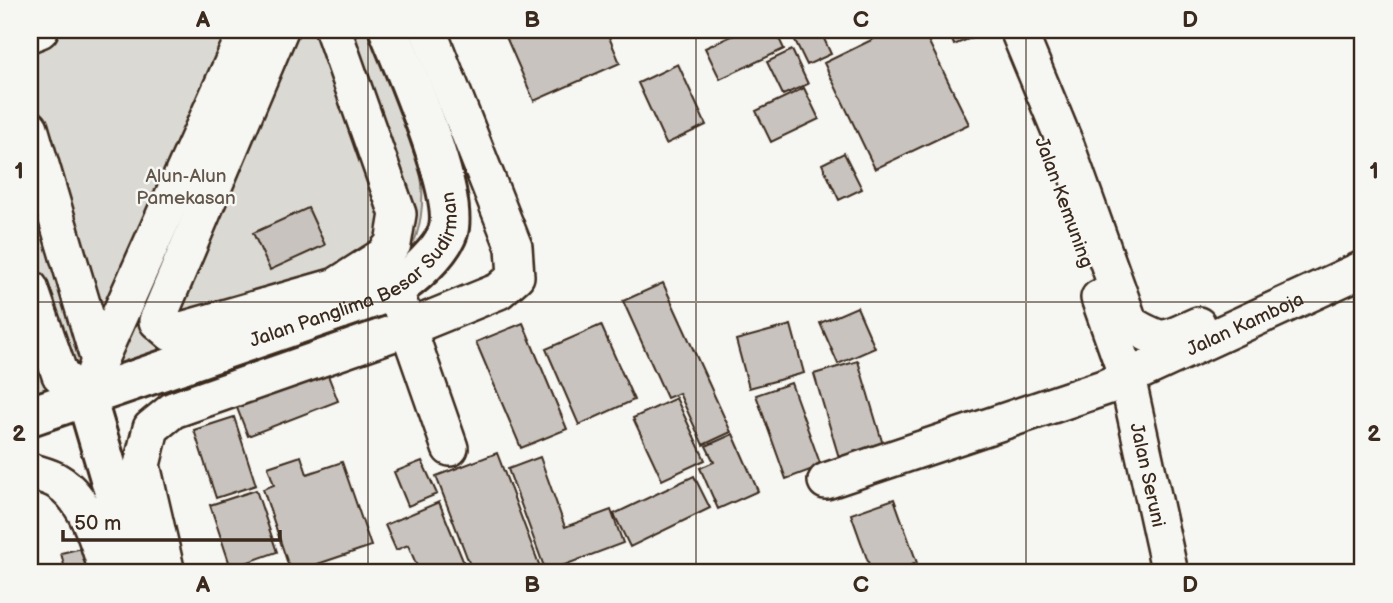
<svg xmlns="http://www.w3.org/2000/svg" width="1393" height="603" viewBox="0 0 1393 603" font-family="'Balsamiq Sans',sans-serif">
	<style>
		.green { fill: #dad9d3; stroke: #8a8278; stroke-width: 2 }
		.building { fill: #c8c3be; stroke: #3b2a1e; stroke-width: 2 }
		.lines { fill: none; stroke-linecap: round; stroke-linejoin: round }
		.minor-casing { stroke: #3b2a1e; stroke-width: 40 }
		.highway-casing { stroke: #3b2a1e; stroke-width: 44 }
		.minor { stroke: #f6f6f2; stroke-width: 35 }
		.highway { stroke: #f6f6f2; stroke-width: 38 }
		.grid { fill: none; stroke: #3b2a1e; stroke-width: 2; stroke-opacity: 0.55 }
		.labels { text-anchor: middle; stroke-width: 5; stroke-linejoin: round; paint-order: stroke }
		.park-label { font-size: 19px; fill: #63564b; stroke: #f6f6f2 }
		.street-label { font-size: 19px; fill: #3b2a1e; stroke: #f6f6f2 }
		.neatline { fill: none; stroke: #3b2a1e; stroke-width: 2.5 }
		.grid-label { font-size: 23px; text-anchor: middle; font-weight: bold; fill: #3b2a1e }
	</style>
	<rect width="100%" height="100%" fill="#f6f6f2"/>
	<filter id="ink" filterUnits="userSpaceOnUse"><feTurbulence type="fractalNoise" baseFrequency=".0143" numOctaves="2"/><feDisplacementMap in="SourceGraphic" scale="14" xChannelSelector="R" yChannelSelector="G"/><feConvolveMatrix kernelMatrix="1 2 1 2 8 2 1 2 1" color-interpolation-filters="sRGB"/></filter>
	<g filter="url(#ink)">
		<!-- green -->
		<path class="green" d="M 30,30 L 375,30 C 398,92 438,170 416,237 C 414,245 401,254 395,260 L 30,405 Z"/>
		<!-- building -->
		<path class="building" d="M 503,30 L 606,30 L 620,63 L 534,101 Z
			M 745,30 L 775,30 L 784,49 L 720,79 L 705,48 Z
			M 790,30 L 820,30 L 831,54 L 807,65 Z
			M 892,30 L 923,30 L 969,124 L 875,169 L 824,63 Z
			M 948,30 L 990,30 L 954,45 Z
			M 792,50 L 808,84 L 783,95 L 767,62 Z
			M 678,64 L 706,125 L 666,144 L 638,83 Z
			M 804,88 L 819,119 L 771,142 L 756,111 Z
			M 844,153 L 862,189 L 839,200 L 822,164 Z
			M 308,208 L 325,245 L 270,270 L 253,233 Z
			M 663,283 L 731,432 L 703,445 L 679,393 L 667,398 L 623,301 Z
			M 857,307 L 875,348 L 838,364 L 820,323 Z
			M 523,323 L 567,429 L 521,448 L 476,342 Z
			M 601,325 L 634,400 L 579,425 L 546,349 Z
			M 791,325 L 804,373 L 749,388 L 736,340 Z
			M 322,360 L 338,401 L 248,436 L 232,395 Z
			M 858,361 L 884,448 L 840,461 L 814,374 Z
			M 791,383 L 821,466 L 786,479 L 756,395 Z
			M 676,398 L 705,460 L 662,480 L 633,418 Z
			M 234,417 L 256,485 L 216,498 L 194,430 Z
			M 733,434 L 758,491 L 718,509 L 700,468 L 714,462 L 706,446 Z
			M 497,453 L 540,567 L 523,573 L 473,573 L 436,476 Z
			M 301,456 L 307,474 L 342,462 L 371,546 L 291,573 L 263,489 L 274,485 L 268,467 Z
			M 540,457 L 565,527 L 611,510 L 623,543 L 546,572 L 508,469 Z
			M 422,461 L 437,494 L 408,506 L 394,472 Z
			M 694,476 L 710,508 L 630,547 L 614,514 Z
			M 256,490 L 277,552 L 231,568 L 210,505 Z
			M 894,499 L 917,563 L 890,573 L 872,573 L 851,514 Z
			M 439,502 L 468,573 L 420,573 L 408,545 L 396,550 L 385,525 Z
			M 95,545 L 101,573 L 66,573 L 61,553 Z"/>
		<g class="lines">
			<!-- minor casing -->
			<g class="minor-casing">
				<g id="minor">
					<path d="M 280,30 L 157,321 L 171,333 L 336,286 L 383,256 L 393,244 L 398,214 L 333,30"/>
					<path d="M 1018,30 L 1067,148 L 1130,324 C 1165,344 1162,341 1198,325"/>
					<path d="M 30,34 L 40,30"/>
					<path d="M 30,128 L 99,361 L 86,397 L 60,375 L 30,288"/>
					<path id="s1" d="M 1099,298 L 1127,377 L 1170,573"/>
					<path d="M 400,305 L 450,448"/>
					<path d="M 99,361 L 247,30"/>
					<path d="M 30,471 C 38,474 49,476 57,481 C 86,498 99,542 107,573"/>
					<path id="s2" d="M 826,481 L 1106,387 L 1363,269"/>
					<path d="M 167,573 L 142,465 L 151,428 L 173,410 L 408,328 L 499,291 L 516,276 L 514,247 L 428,30"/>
				</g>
			</g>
			<!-- highway casing -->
			<g class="highway-casing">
				<g id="highway">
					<path d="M 86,397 L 138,573"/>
					<path id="s3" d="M 30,416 L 359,303 C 370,299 383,295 394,289 C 412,278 441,252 448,232 C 460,194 405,71 389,30"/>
				</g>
			</g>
			<!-- minor -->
			<use href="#minor" class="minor"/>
			<!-- highway -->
			<use href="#highway" class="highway"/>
		</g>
	</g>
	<!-- grid -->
	<path class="grid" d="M 368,30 L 368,573M 696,30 L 696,573M 1026,30 L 1026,573M 30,302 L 1363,302"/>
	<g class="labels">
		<!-- park labels -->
		<g class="park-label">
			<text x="186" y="182">Alun-Alun<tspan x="186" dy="22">Pamekasan</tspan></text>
		</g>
		<!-- street labels -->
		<g class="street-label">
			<text transform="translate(1065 202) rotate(70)" y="7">Jalan Kemuning</text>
			<text dy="7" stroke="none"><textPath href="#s3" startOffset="369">Jalan Panglima Besar Sudirman</textPath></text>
			<text dy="7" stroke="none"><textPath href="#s2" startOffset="448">Jalan Kamboja</textPath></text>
			<text dy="7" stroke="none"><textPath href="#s1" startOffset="184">Jalan Seruni</textPath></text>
		</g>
	</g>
	<!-- margin -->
	<rect width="1393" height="603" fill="none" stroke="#f6f6f2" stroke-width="77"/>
	<!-- scale -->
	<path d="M63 530v10h217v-10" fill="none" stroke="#3b2a1e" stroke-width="3.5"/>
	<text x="74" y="530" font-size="21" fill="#3b2a1e" stroke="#f6f6f2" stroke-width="5" paint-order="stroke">50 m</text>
	<rect x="38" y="38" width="1316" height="526" class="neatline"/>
	<g class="grid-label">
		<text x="203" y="27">A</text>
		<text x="532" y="27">B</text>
		<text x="861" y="27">C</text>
		<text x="1190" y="27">D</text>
		<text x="19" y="178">1</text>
		<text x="1374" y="178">1</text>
		<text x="19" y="441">2</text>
		<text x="1374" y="441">2</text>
		<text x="203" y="592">A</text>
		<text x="532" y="592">B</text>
		<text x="861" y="592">C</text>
		<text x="1190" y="592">D</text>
	</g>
</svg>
